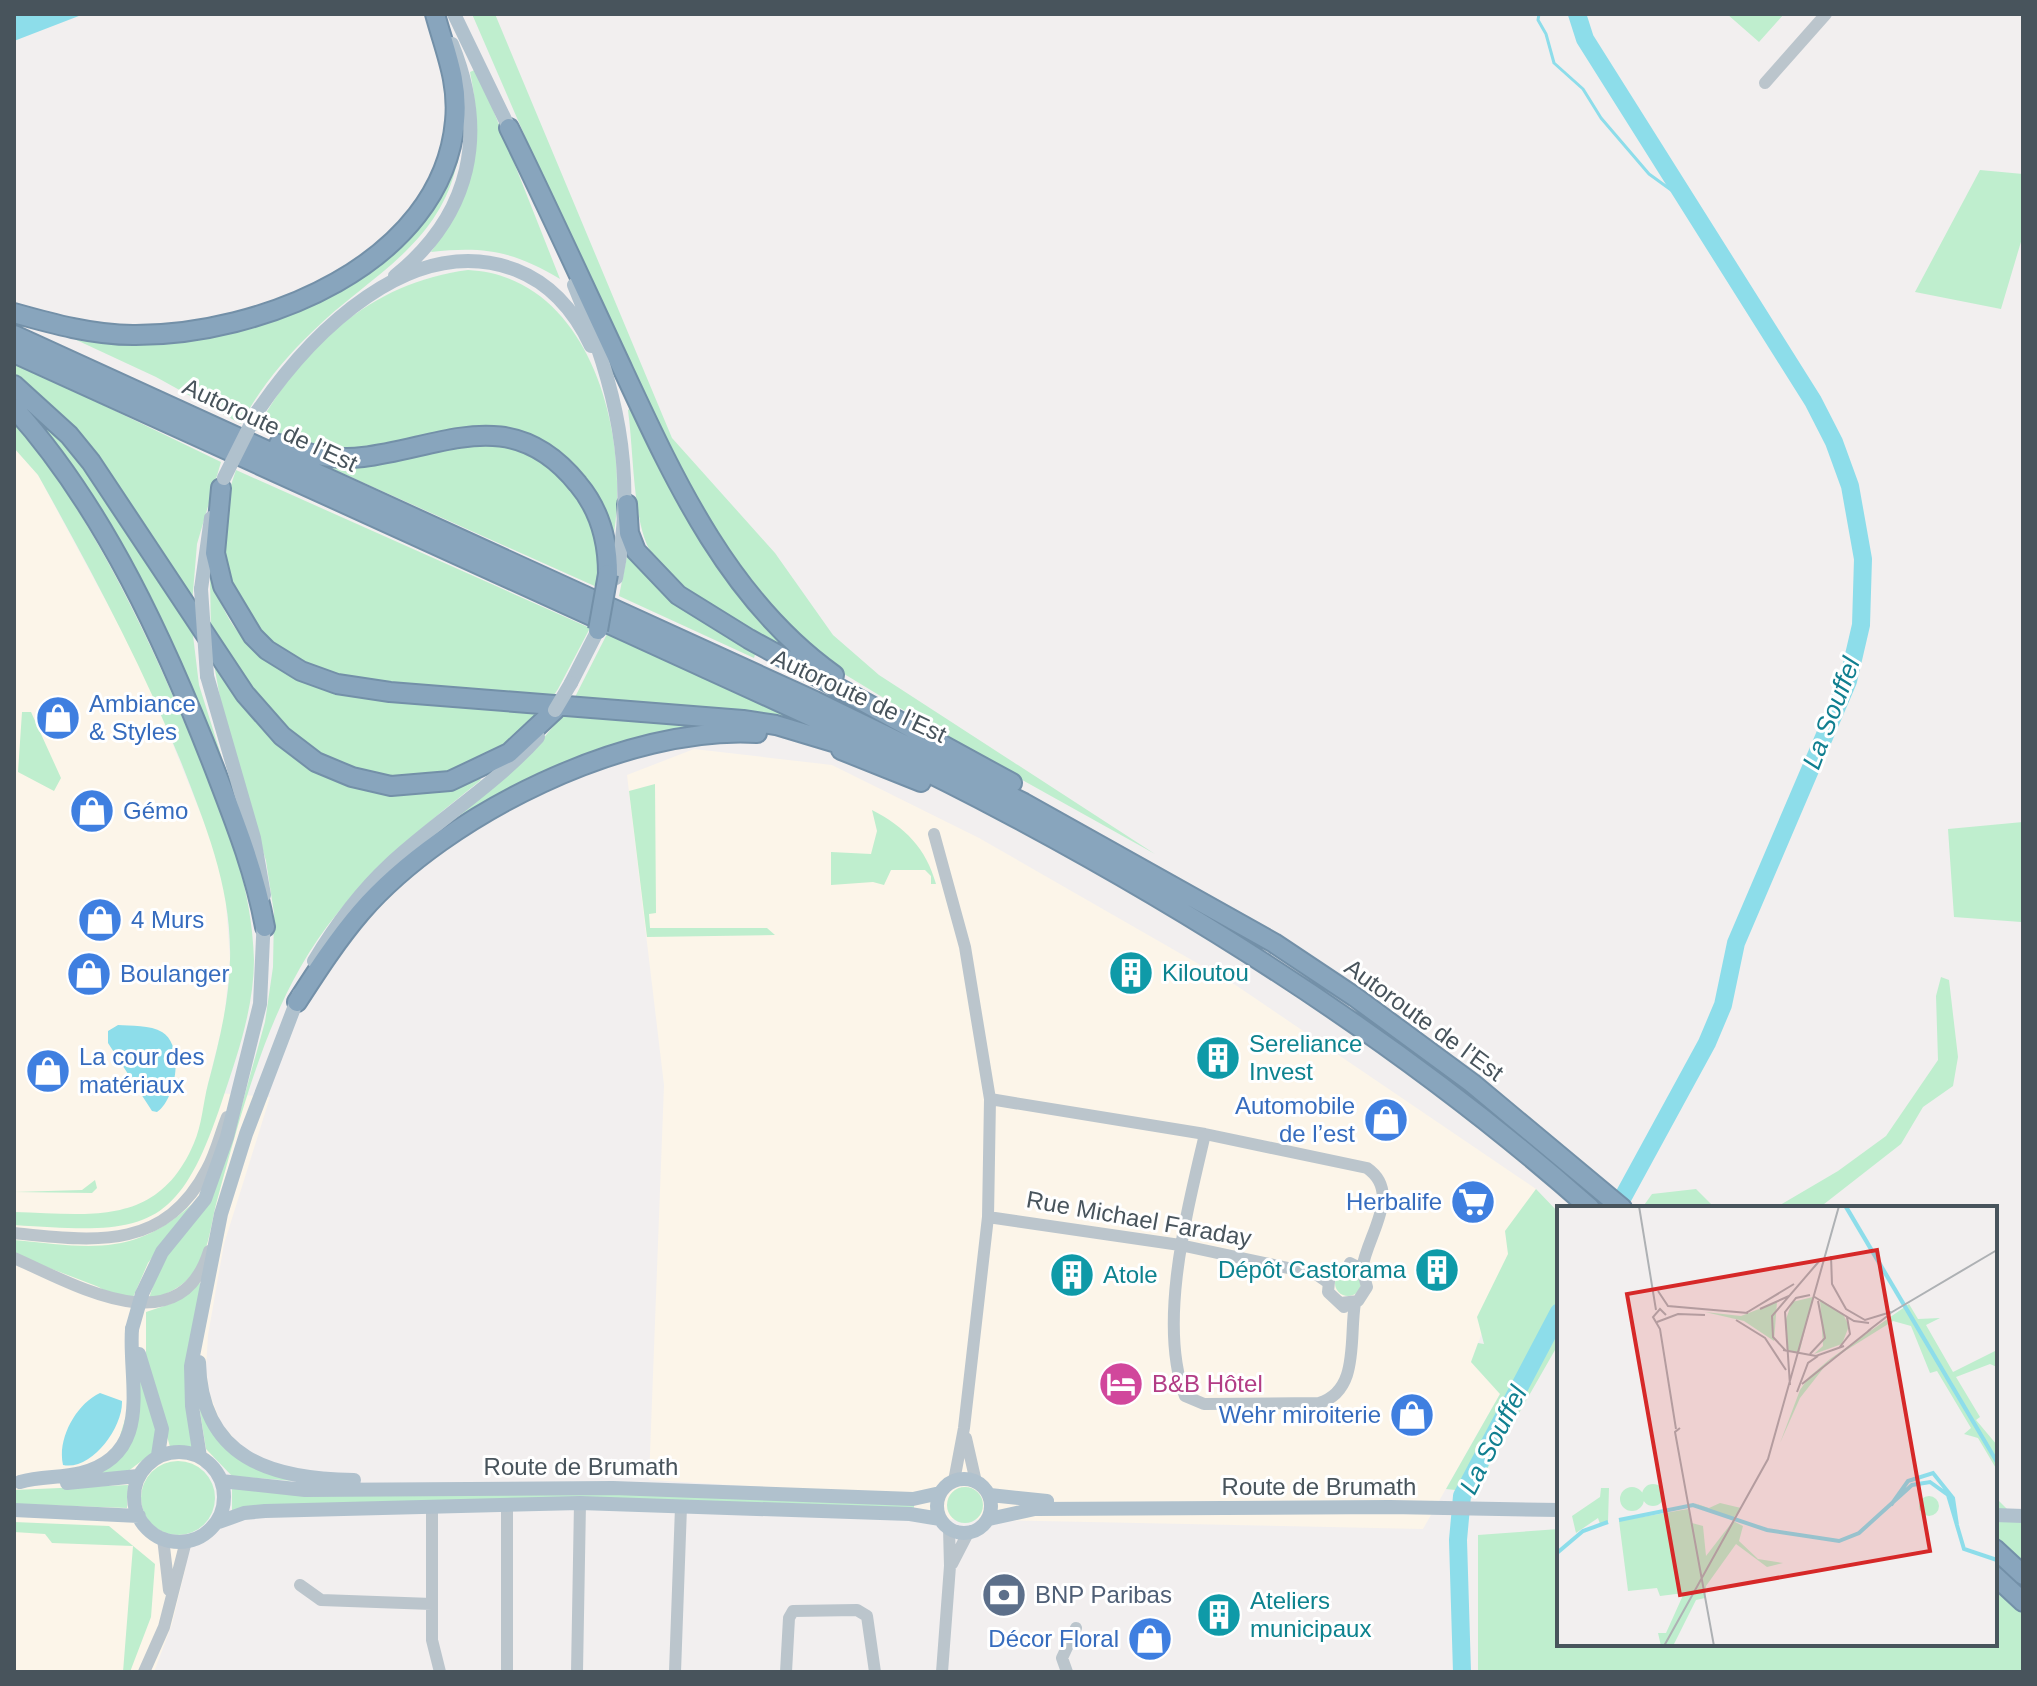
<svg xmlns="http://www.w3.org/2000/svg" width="2037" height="1686" viewBox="0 0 2037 1686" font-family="Arial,sans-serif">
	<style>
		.commercial { fill: #fcf5e9 }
		.green { fill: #bfeece }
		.water { fill: #8dddea }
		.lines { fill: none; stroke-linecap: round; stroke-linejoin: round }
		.stream { stroke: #8dddea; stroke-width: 3 }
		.river { stroke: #8dddea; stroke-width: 18 }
		.highway-casing { stroke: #7390a8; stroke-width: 22 }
		.minor { stroke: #bbc5cc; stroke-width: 12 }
		.major { stroke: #b0c1cd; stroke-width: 14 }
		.highway { stroke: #88a5bd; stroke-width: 18 }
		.highway-bridge-casing { stroke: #7390a8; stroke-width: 22; stroke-linecap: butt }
		.major-bridge { stroke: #b0c1cd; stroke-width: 14 }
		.highway-bridge { stroke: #88a5bd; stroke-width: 18 }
		.labels { text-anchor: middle; stroke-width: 6; stroke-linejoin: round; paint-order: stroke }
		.street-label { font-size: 24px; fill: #48545c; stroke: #fff }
		.shop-label { font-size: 24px; fill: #366cbe; stroke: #fff; text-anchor: start }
		.culture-label { font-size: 24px; fill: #0d838f; stroke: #fff; text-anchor: start }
		.hotel-label { font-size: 24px; fill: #b23c85; stroke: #fff; text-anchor: start }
		.service-label { font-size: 24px; fill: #4e5e75; stroke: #fff; text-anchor: start }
		.water-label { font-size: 26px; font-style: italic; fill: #107f90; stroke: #fff }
		.inset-river { fill: none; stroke: #8dddea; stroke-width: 4 }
		.inset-road { fill: none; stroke: #aeb1b4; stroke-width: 2 }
		.view { fill: #d62828; fill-opacity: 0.15; stroke: #d62828; stroke-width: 4 }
		.inset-edge { fill: none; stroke: #48545c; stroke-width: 4 }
	</style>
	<rect width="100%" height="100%" fill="#f2efef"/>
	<!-- commercial -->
	<path class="commercial" d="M 14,448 L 38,475 L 143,670 L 214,847 L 225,892 L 230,959 L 224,1019 L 206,1092 L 270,1097 L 224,1244 L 208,1335 L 206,1369 L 210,1394 L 221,1423 L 234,1438 L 200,1468 L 176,1462 L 157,1468 L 147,1479 L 171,1535 L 176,1536 L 186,1566 L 172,1624 L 154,1672 L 14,1672 Z
		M 694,749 L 832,765 L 979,838 L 1237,986 L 1536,1189 L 1471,1362 L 1500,1394 L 1423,1529 L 940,1519 L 814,1490 L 649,1480 L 664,1085 L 627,775 Z"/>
	<!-- green -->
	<path class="green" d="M 472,14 L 495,14 L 672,438 L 775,553 L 833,635 L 879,675 L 1155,854 L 981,757 L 831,666 L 807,646 L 754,588 L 688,488 L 562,222 Z
		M 1727,14 L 1784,14 L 1759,42 Z
		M 477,69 L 560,279 C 513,251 484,246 431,252 C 475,191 485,146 470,72 Z
		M 458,144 C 462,149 458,162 455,171 C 434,249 365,279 312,332 C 284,359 259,389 241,424 L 156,377 L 42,324 L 104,337 L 267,321 L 415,224 Z
		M 1980,170 L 2023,174 L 2023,235 L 2001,309 L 1915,292 Z
		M 468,270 C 589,276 630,432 614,533 L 526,439 C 438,445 339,466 256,430 C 303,347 369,283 468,270 Z
		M 14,362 L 221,462 L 197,544 L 192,604 L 71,426 L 14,377 Z
		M 18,397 L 50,425 L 88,472 L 192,627 L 199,685 L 243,825 L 75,475 L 41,426 L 16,399 Z
		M 633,407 L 796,654 C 750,628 661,591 644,537 C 633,503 633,447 628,410 Z
		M 14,418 C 92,519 140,618 190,735 C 221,807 252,880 254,960 C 254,1008 237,1056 222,1101 C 178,1234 145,1234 14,1225 L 14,1212 C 90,1214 158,1228 194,1143 C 202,1125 203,1103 208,1084 C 219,1043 229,1002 230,960 C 232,889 206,826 181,762 C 140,661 91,570 38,475 L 14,448 Z
		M 483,440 L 533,453 L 576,488 L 601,540 L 599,588 L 326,466 L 327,462 Z
		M 236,470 L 590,628 L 558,689 L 552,698 C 494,693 352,692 305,666 C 279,652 260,634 244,609 C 216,567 219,517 236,470 Z
		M 627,556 L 756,651 L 754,658 L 619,596 Z
		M 210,578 C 219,597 225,616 238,632 C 299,713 448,704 541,712 L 513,740 L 475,765 L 414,782 L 350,774 L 288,738 L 211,633 Z
		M 607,634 L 798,722 L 574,699 Z
		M 213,659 L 237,697 L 265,730 L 407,794 L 442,791 L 479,777 L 481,780 C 411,836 345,889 300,968 C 262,1034 238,1124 218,1197 C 210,1224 210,1255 190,1277 C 178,1290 163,1295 148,1301 L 163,1257 L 193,1223 L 241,1108 L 265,1022 L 273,967 L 274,913 L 266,861 L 223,714 Z
		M 22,712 L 31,712 L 61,778 L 54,791 L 18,772 Z
		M 563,715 L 714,725 L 657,736 L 440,836 L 438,831 L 530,754 Z
		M 655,784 L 656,913 L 649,914 L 650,928 L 767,928 L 775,935 L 647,937 L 629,791 Z
		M 872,810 C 905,827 926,848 936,884 L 931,884 L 931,876 L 925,870 L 891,870 L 884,885 L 873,882 L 831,885 L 831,852 L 871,854 L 877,831 Z
		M 2023,822 L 2021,922 L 1954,917 L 1948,829 Z
		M 1941,977 L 1949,980 L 1958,1057 L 1953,1086 L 1923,1107 L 1901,1144 L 1819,1208 L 1775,1208 L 1838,1171 L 1886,1136 L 1938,1060 L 1936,996 Z
		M 95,1180 L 97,1188 L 92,1193 L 14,1192 L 82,1190 Z
		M 1536,1189 L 1559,1213 L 1559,1343 L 1474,1492 L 1446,1489 L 1500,1394 L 1471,1362 L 1478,1343 L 1484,1344 L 1477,1317 L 1508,1254 L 1505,1231 Z
		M 1696,1189 L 1715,1208 L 1642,1208 L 1652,1194 Z
		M 192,1204 L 148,1263 L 131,1302 C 111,1297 106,1289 91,1284 C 66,1274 40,1265 14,1254 L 14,1240 C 88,1247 133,1258 192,1204 Z
		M1335 1283a13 13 0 1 1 26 0a13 13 0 1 1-26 0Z
		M 199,1283 L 204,1285 L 193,1448 L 170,1447 L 146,1358 L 146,1312 L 173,1303 Z
		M 139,1373 L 158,1432 L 156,1450 L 127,1472 L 88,1475 L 113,1459 Z
		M 197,1393 C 233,1447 236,1474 306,1482 L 232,1476 L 206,1449 Z
		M141 1498a37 37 0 1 1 74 0a37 37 0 1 1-74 0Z
		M 128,1485 L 127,1508 L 14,1504 L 14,1490 Z
		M947 1505a18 18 0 1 1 36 0a18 18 0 1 1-36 0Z
		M 232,1489 L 595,1493 L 914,1503 L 914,1510 L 642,1500 L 232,1511 Z
		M 1995,1497 L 2023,1525 L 2023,1672 L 1478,1672 L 1478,1535 L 1559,1529 L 1559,1644 L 1995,1644 Z
		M 14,1522 L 109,1526 L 155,1564 L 151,1617 L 130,1672 L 123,1672 L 133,1546 L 52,1543 L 45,1534 L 14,1532 Z"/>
	<!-- water -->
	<path class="water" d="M 14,14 L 84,14 L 14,41 Z
		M 118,1025 C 130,1026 151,1025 162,1032 C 185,1046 176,1099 157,1112 L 152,1111 L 108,1043 L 108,1031 Z
		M 100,1393 L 122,1401 C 123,1428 91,1471 63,1465 C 57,1439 76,1404 100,1393 Z"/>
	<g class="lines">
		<!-- stream -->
		<path class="stream" d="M 1539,14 L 1538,20 L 1546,34 L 1554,63 L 1583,89 L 1601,118 L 1649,174 L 1685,200"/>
		<!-- river -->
		<path class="river" d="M 1577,14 L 1585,39 L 1813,401 L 1834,442 L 1850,486 L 1863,559 L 1861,625 L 1848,681 L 1736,943 L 1723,1005 L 1707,1043 L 1617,1208
			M 1462,1672 L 1458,1540 L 1462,1496 L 1559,1312"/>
		<!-- highway casing -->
		<g class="highway-casing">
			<path id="highway" d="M 509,128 C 547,205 582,282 618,359 C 672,475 727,599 834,675
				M 14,313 C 53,324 93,335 133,335 C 259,336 442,265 455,121 C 459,82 445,51 435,14
				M 14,335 L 815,701 L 1024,803 L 1274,943 L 1355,997 L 1472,1083 L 1622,1208
				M 14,353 C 220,447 426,540 631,634 C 757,692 885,748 1007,813 C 1214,923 1414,1052 1590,1208
				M 14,385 L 69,435 L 91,462 L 245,694 L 282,736 L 316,762 L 352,777 L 391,786 L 450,781 L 509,753 L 555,710
				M 14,408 C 105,509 166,644 215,770 C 235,822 255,872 265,927
				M 279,444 C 306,454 334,461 363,457 C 444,447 512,402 578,484 C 600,510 608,540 608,574
				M 221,488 L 215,553 L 223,586 L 253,636 L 267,650 L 301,671 L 337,684 L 390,692 L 743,720 L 776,725 L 856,749
				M 627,504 L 629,533 L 636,551 L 678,595 L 749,639 L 1012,783
				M 841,750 L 921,782
				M 297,1002 C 317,971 337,940 361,912 C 446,814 627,725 757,733
				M 1995,1549 L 2023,1575
				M 1995,1576 L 2023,1602"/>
		</g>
		<!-- minor -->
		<path class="minor" d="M 1765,83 L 1826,14
			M 934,834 L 965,947 L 990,1099 L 988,1217 L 964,1428 L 954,1481
			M 990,1099 L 1205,1134 L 1367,1168 C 1403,1193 1367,1235 1362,1269
			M 1205,1134 C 1188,1208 1157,1323 1185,1396 L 1204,1404 L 1319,1403 C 1360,1391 1349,1338 1355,1303
			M 988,1217 L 1180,1245 L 1316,1274 L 1326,1281
			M 14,1233 C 93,1241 164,1252 207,1169 C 216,1153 220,1134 227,1117
			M 14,1258 C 72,1283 179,1348 209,1251
			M 1330,1271 L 1328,1292 L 1344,1307
			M 1341,1303 L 1358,1301 L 1367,1287 L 1362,1269 L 1350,1263
			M 966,1438 L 976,1482
			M 432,1507 L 432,1640 L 440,1672
			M 163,1538 L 169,1590
			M 952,1564 L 968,1533
			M 300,1585 L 321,1600 L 432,1604
			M 144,1672 L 164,1627 L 186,1541
			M 507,1672 L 507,1504
			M 577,1672 L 580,1503
			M 675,1672 L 681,1507
			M 786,1672 L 789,1618 L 793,1611 L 857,1610 L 867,1616 L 875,1672
			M 942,1672 L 950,1566 L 949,1528
			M 1067,1672 L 1062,1658 L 1076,1628"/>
		<!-- major -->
		<path class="major" d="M 454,14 L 513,136
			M 395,276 C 472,214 488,133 452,44
			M 574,285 C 615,383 638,471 616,578
			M 257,412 C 310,334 411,230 516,270 C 552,284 575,312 591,346
			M 201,589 L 211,518
			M 207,676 L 254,838 L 264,895
			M 571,683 L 598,630
			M 314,961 C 335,926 359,893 389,865 C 437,820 494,786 538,737
			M 142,1294 L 162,1252 L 205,1199 L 227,1137 L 260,1004 L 264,916
			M 139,1354 L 162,1429 L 158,1455
			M 199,1362 C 201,1459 272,1479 354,1480
			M134 1497a45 45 0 1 1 90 0a45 45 0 1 1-90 0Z
			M 200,1457 L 192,1406 L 191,1366 L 221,1214 L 246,1134 L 299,995
			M937 1506a27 27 0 1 1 54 0a27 27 0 1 1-54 0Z
			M 221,1481 L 305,1490 L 613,1488 L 913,1499 L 940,1493
			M 20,1482 C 40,1476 61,1478 81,1473 C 155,1454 128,1382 132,1329
			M 67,1483 L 138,1476
			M 990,1495 L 1047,1501
			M 14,1510 L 139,1516
			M 1995,1515 L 2023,1516
			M 989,1519 L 1035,1509 L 1390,1507 L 1559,1510
			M 219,1522 L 244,1513 L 265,1511 L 580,1503 L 910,1514 L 940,1519"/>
		<!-- highway -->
		<use href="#highway" class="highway"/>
		<!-- highway-bridge casing -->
		<g class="highway-bridge-casing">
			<path id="highway-bridge" d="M 598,630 L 608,574"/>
		</g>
		<!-- major-bridge -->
		<path class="major-bridge" d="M 224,478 L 257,412
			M 201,589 L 207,676
			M 555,710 L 571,683
			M 132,1329 L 142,1294"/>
		<!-- highway-bridge -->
		<use href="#highway-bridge" class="highway-bridge"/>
	</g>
	<!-- icons -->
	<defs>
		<g id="shop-disc" transform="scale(2.3)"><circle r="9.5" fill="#3f7fe0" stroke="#fff"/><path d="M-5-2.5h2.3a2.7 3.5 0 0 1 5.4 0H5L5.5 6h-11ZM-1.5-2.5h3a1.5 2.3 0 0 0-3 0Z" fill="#fff"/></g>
		<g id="building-disc" transform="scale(2.3)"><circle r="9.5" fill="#0f9aa8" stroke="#fff"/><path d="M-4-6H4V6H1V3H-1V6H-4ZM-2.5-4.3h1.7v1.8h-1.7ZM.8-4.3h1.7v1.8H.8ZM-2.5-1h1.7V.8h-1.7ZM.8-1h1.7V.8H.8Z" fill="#fff"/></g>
		<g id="supermarket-disc" transform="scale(2.3)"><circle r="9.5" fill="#3f7fe0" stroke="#fff"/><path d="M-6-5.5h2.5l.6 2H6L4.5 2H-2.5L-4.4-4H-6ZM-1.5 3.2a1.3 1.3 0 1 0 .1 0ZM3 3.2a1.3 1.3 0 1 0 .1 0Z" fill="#fff"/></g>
		<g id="hotel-disc" transform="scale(2.3)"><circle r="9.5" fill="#d1479c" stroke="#fff"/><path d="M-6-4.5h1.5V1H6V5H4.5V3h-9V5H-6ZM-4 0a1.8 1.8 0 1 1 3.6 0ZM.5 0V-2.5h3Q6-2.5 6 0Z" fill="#fff"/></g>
		<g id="bank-disc" transform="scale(2.3)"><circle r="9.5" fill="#5c6f8a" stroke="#fff"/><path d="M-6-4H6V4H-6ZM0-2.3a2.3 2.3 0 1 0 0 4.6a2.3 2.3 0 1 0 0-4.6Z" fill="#fff"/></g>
	</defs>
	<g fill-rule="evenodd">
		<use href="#shop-disc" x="58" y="718"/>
		<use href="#shop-disc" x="92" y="811"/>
		<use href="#shop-disc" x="100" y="920"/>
		<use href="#building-disc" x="1131" y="973"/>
		<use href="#shop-disc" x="89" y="974"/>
		<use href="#building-disc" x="1218" y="1058"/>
		<use href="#shop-disc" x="48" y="1071"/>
		<use href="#shop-disc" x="1386" y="1120"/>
		<use href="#supermarket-disc" x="1473" y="1202"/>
		<use href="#building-disc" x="1437" y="1270"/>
		<use href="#building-disc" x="1072" y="1275"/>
		<use href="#hotel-disc" x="1121" y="1384"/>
		<use href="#shop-disc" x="1412" y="1415"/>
		<use href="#bank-disc" x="1004" y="1595"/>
		<use href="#building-disc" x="1219" y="1615"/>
		<use href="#shop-disc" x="1150" y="1639"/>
	</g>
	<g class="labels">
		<!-- street labels -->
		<g class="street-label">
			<text transform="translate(270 425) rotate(25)" y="8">Autoroute de l’Est</text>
			<text transform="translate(859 696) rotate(25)" y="8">Autoroute de l’Est</text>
			<text transform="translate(1424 1020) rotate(36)" y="8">Autoroute de l’Est</text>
			<text transform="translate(1139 1219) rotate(10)" y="8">Rue Michael Faraday</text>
			<text x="581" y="1475">Route de Brumath</text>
			<text x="1319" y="1495">Route de Brumath</text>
		</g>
		<!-- shop labels -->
		<g class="shop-label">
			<text x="89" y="712">Ambiance<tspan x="89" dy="28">&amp; Styles</tspan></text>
			<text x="123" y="819">Gémo</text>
			<text x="131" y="928">4 Murs</text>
			<text x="120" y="982">Boulanger</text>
			<text x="79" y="1065">La cour des<tspan x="79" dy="28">matériaux</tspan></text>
			<text x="1355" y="1114" text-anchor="end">Automobile<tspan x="1355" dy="28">de l’est</tspan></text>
			<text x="1442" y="1210" text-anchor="end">Herbalife</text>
			<text x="1381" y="1423" text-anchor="end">Wehr miroiterie</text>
			<text x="1119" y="1647" text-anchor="end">Décor Floral</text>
		</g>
		<!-- culture labels -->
		<g class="culture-label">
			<text x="1162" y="981">Kiloutou</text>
			<text x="1249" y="1052">Sereliance<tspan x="1249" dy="28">Invest</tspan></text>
			<text x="1406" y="1278" text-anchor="end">Dépôt Castorama</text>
			<text x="1103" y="1283">Atole</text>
			<text x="1250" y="1609">Ateliers<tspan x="1250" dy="28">municipaux</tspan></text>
		</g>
		<!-- hotel labels -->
		<g class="hotel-label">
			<text x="1152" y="1392">B&amp;B Hôtel</text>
		</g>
		<!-- service labels -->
		<g class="service-label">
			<text x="1035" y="1603">BNP Paribas</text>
		</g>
		<!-- water labels -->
		<g class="water-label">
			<text transform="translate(1831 713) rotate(-69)" y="9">La Souffel</text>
			<text transform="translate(1493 1440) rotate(-63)" y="9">La Souffel</text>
		</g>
	</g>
	<!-- overview -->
	<g transform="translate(1557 1206)">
		<rect width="440" height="440" fill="#f2efef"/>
		<path d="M 256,91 L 242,148 L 231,144 L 228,116 L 235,96 ZM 263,93 L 286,108 L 292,120 L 285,138 L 257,148 L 266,140 ZM 220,96 L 217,135 L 187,115 L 148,106 L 184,110 ZM 352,98 L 361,113 L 383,112 L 369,119 L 396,166 L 440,144 L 440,161 L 433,158 L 399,171 L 423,211 L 419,214 L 440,239 L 440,264 L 421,232 L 407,228 L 414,222 L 380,165 L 373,167 L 354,120 L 336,115 L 272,155 L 243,192 L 223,237 L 243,184 L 252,171 L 273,153 ZM85 289a11 11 0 1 1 22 0a11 11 0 1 1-22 0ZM63 293a12 12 0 1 1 24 0a12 12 0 1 1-24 0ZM 44,282 L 52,282 L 51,316 L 43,318 L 41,312 L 19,327 L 15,310 L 43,291 ZM362 300a10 10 0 1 1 20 0a10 10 0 1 1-20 0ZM 137,297 L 152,302 L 163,297 L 184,302 L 175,314 ZM 131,303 L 135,317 L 146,320 L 149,350 L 176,315 L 186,320 L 182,335 L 201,353 L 226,357 L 210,361 L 179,338 L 149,380 L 148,392 L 139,394 L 116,440 L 104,440 L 101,427 L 109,427 L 127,387 L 103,390 L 100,382 L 71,385 L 62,315 Z" fill="#bfeece"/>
		<path d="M 286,0 L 291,0 L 440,252 L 440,260 Z" fill="#8dddea"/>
		<path class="inset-river" d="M 334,299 L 351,275 L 376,267 L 396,292 L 400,319M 62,314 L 136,299 L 210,324 L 282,335 L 302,327 L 355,279 L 373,276 L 391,289 L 407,343 L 440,354M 0,347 L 26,325 L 51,316"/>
		<path class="inset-road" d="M 82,0 L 99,104M 274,50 L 275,78 L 289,103 L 308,114 L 334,106M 101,85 L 111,100 L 191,107M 256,90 L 297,115 L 312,117M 203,103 L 232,90M 189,107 L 237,78M 109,109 L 103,103 L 96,111 L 103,123 L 119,223M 330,109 L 440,44M 179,114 L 208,132 L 229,164M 100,116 L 121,108 L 148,109M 311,125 L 333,108M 282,142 L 293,128 L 290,111M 226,144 L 259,150 L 287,140M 229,145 L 216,131 L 215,110 L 264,53M 253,148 L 268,132 L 261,95M 245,178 L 314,123M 233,179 L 228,106 L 239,92 L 253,89M 240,186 L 251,157 L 261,150M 123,222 L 118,226 L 157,440M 107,440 L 211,253 L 282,0"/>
		<path class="view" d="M 320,44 L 373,345 L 123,389 L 70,88 Z"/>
		<rect width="440" height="440" class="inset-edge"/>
	</g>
	<!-- border -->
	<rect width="2037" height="1686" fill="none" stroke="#48545c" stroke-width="32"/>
</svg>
